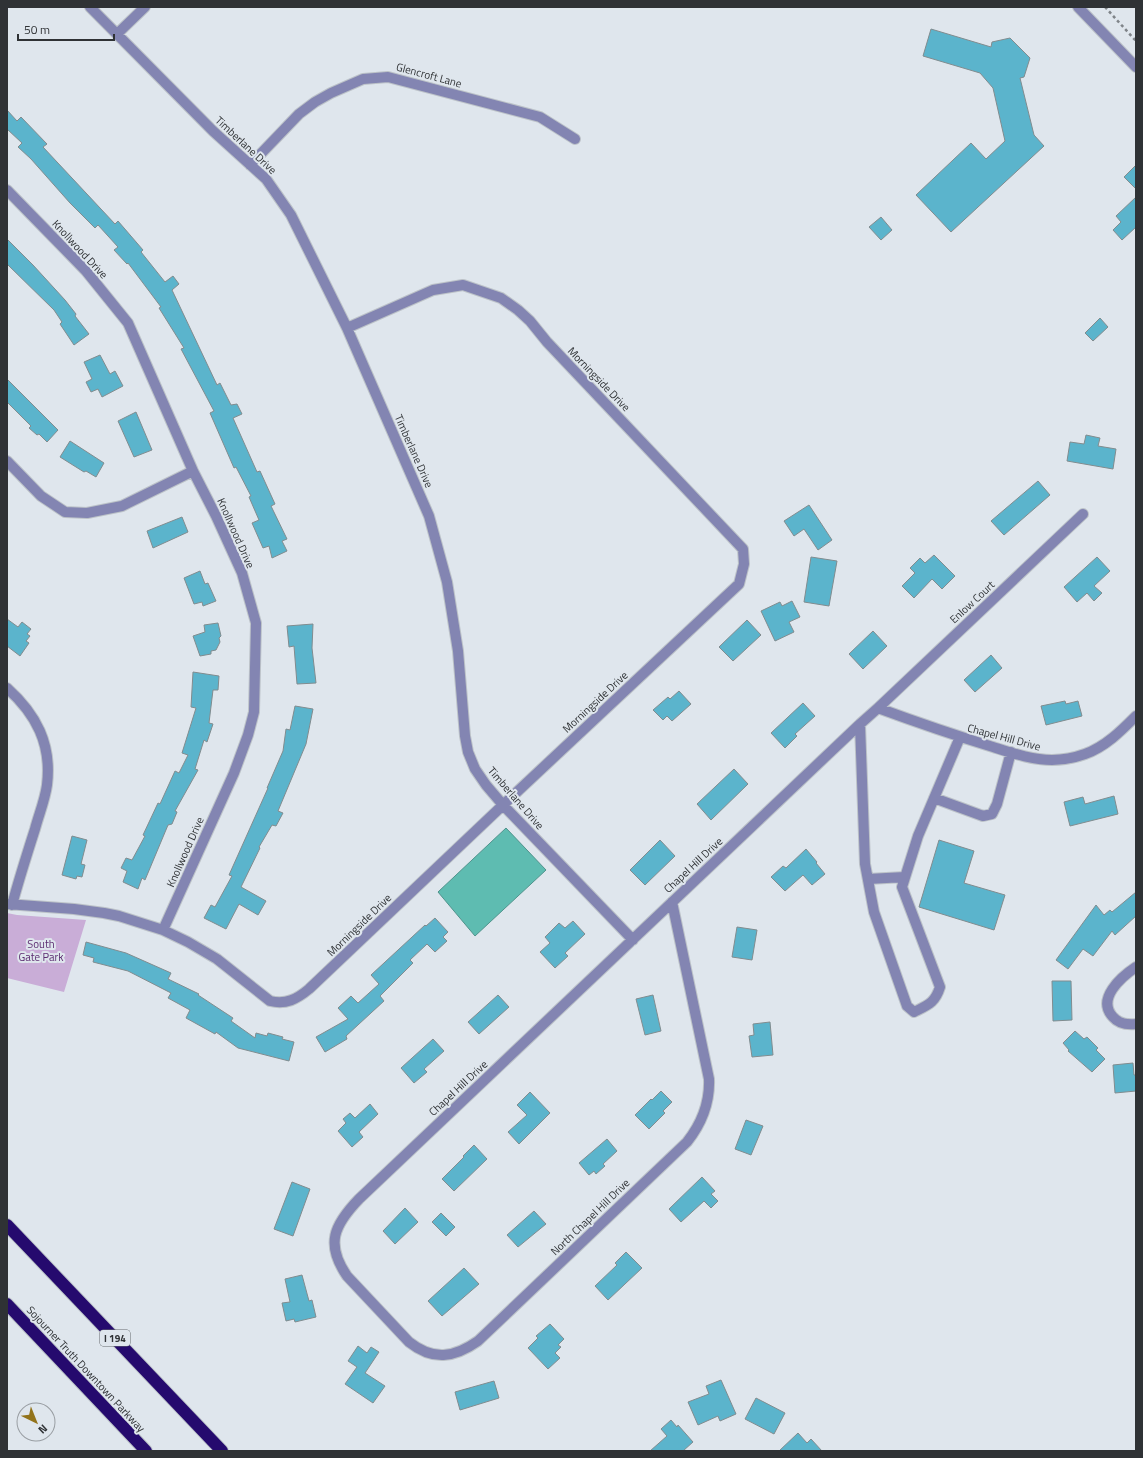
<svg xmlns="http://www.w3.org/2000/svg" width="1143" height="1458" viewBox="0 0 1143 1458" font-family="'Titillium Web',sans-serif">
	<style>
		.green { fill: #c9add7 }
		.water { fill: #5ebcb1; stroke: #50938c }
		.building { fill: #5bb4cc; stroke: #818c8f }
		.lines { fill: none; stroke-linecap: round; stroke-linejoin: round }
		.minor-casing { stroke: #bcc2c8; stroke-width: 12 }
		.highway-casing { stroke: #bcc2c8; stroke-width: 14 }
		.path { stroke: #7f8489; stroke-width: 2.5; stroke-dasharray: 3 3; stroke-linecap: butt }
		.minor { stroke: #8385b2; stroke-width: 10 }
		.highway { stroke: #250a6e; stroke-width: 12 }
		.labels { text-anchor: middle; stroke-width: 4; stroke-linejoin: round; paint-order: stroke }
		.shield { fill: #dfe6ed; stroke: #64686c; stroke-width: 1 }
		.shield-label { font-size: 10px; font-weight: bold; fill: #2f3235 }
		.street-label { font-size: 11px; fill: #2f3235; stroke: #dfe6ed }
		.park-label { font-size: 11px; fill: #5b2b70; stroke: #dfe6ed }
	</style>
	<rect width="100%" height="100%" fill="#dfe6ed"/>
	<!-- green -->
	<path class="green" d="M 7,913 L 17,915 L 86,920 L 64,992 L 7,978 Z"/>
	<!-- water -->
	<path class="water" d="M 506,828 L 546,870 L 475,936 L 438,892 Z"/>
	<!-- building -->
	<path class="building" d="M 931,29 L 991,47 L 992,42 L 1010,38 L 1030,58 L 1024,77 L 1020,78 L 1034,135 L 1044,146 L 951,232 L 916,195 L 971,143 L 986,159 L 1005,141 L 993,88 L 980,73 L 923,56 Z
		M 7,110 L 17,121 L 21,117 L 47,144 L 43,147 L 115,224 L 118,221 L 143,250 L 141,252 L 165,282 L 173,276 L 179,284 L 172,290 L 217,385 L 220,383 L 231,405 L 237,404 L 242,414 L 233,418 L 257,472 L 260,471 L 275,504 L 271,506 L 287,539 L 282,541 L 287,551 L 272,558 L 269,546 L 263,548 L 252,523 L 259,520 L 249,497 L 251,496 L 236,467 L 234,468 L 210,413 L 214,411 L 181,349 L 184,348 L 159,308 L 161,307 L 128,263 L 127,264 L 114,250 L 118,247 L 98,225 L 95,228 L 70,203 L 31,159 L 18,147 L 22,143 L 7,129 Z
		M 1136,165 L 1136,189 L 1124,177 Z
		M 1136,197 L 1136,227 L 1122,240 L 1113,230 L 1121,222 L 1116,216 Z
		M 881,217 L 892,230 L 881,240 L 869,227 Z
		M 7,239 L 33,265 L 65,300 L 76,314 L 75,316 L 89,334 L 74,345 L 60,324 L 62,322 L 54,310 L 7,264 Z
		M 1100,318 L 1108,327 L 1093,341 L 1085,333 Z
		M 100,355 L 110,374 L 115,371 L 123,386 L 102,397 L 98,389 L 91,392 L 86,382 L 92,379 L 84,362 Z
		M 7,379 L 58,430 L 47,442 L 39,434 L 37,435 L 29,428 L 31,426 L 7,402 Z
		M 136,412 L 152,450 L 134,457 L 118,421 Z
		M 1086,435 L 1100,438 L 1098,446 L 1116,449 L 1113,469 L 1067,461 L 1070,442 L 1084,444 Z
		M 70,441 L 104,463 L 96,477 L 86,471 L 84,472 L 60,457 Z
		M 1038,481 L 1050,495 L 1004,535 L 991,521 Z
		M 809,505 L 832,540 L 818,550 L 804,529 L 794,536 L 784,521 Z
		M 182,517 L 188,532 L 153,548 L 147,531 Z
		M 934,555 L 955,576 L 942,589 L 932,579 L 914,598 L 902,586 L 915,573 L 910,568 L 920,558 L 925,563 Z
		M 811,557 L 837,561 L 829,606 L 804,602 Z
		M 1097,557 L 1110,571 L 1094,586 L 1102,593 L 1094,601 L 1087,593 L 1077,602 L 1064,587 Z
		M 200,571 L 205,584 L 208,583 L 216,601 L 203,606 L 202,602 L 194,604 L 184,578 Z
		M 792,601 L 800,617 L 789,622 L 794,632 L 775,641 L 761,611 L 780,602 L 782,606 Z
		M 7,619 L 18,627 L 22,622 L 31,629 L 27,634 L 30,636 L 26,641 L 29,643 L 20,656 L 7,646 Z
		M 747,620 L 761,635 L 733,661 L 719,647 Z
		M 218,623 L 221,636 L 219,638 L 220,642 L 216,650 L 211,651 L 211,654 L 200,656 L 193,636 L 205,632 L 204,625 Z
		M 313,624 L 312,648 L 316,683 L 297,684 L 294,646 L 289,647 L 287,626 Z
		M 873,631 L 887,646 L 863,669 L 849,654 Z
		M 991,655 L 1002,668 L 975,692 L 964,680 Z
		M 193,672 L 219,676 L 218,690 L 213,690 L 209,723 L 213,724 L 207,742 L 204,740 L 195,769 L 198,770 L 175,811 L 177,812 L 172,824 L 168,825 L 145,880 L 142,878 L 138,889 L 123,882 L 127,871 L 121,868 L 126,858 L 132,860 L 145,836 L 143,835 L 158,803 L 160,804 L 175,771 L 179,773 L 188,755 L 182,753 L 196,708 L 191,707 Z
		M 679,691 L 691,704 L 672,721 L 667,716 L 663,720 L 653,710 L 668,697 L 670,699 Z
		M 1065,701 L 1066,704 L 1078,701 L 1082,716 L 1046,725 L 1041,706 Z
		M 803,703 L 815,716 L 795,734 L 797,736 L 785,748 L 771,733 Z
		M 295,706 L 313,709 L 306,744 L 278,811 L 283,813 L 276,826 L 272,825 L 259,847 L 260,848 L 241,887 L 266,901 L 258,915 L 239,904 L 226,929 L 204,918 L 211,905 L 215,907 L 232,876 L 229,875 L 268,788 L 267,788 L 283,751 L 286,729 L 290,730 Z
		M 734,769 L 748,784 L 711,820 L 697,804 Z
		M 1114,796 L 1118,814 L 1070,826 L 1064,802 L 1083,797 L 1085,804 Z
		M 72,836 L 87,840 L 81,864 L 85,865 L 82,877 L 77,876 L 76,879 L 62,875 Z
		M 660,840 L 675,856 L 645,885 L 630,870 Z
		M 939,840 L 974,851 L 964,883 L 1005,895 L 994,930 L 919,907 Z
		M 806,849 L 817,862 L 816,863 L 825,874 L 812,885 L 803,875 L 785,891 L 771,877 L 783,866 L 786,868 Z
		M 1136,892 L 1136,916 L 1115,935 L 1112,931 L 1093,956 L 1083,949 L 1068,969 L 1056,960 L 1096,905 L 1104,915 L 1110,910 L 1112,912 Z
		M 435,918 L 448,932 L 443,937 L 447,941 L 435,952 L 427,944 L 410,960 L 413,963 L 380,996 L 384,1001 L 346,1036 L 347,1039 L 325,1052 L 316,1037 L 348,1019 L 338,1008 L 351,996 L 358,1003 L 379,984 L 371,975 L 425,925 L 426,926 Z
		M 573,921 L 585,934 L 565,953 L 568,956 L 555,968 L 540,952 L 550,943 L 545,937 L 559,923 L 565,928 Z
		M 737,927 L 757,930 L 752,960 L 732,957 Z
		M 86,942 L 126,953 L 171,973 L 168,979 L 199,994 L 198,995 L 233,1018 L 231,1021 L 255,1038 L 256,1033 L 267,1036 L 268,1033 L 283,1037 L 282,1039 L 294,1042 L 289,1061 L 238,1048 L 216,1032 L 215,1034 L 186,1018 L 190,1010 L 168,998 L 171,993 L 128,971 L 93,962 L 94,958 L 83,955 Z
		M 1052,981 L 1071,981 L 1072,1020 L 1053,1021 Z
		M 498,995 L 509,1007 L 479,1034 L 468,1022 Z
		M 653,995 L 661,1031 L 645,1035 L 636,999 Z
		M 770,1022 L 773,1055 L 752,1057 L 749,1036 L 754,1035 L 753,1024 Z
		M 1075,1031 L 1084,1039 L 1087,1037 L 1098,1048 L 1096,1050 L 1105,1059 L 1092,1072 L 1068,1051 L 1069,1050 L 1063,1043 Z
		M 433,1039 L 444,1051 L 424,1069 L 427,1072 L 414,1083 L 401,1068 Z
		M 1133,1063 L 1134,1075 L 1136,1075 L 1136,1091 L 1115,1093 L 1113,1065 Z
		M 661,1091 L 672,1102 L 663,1111 L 665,1113 L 649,1129 L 635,1115 L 651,1099 L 652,1100 Z
		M 530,1092 L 550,1113 L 519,1144 L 508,1132 L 527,1115 L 517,1105 Z
		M 370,1104 L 378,1114 L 359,1132 L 363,1137 L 352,1147 L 338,1131 L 346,1123 L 343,1119 L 350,1113 L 355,1118 Z
		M 746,1120 L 763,1126 L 751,1155 L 735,1149 Z
		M 607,1139 L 617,1151 L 603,1164 L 605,1166 L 596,1174 L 594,1171 L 589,1175 L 579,1163 Z
		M 474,1145 L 487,1159 L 454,1191 L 442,1179 L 464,1157 L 463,1156 Z
		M 702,1177 L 715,1191 L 711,1194 L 718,1201 L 711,1208 L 704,1201 L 681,1222 L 669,1209 Z
		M 292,1182 L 310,1189 L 293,1236 L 274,1229 Z
		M 405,1208 L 418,1222 L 395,1244 L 383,1231 Z
		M 534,1211 L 546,1224 L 518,1247 L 507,1235 Z
		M 441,1213 L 455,1227 L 446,1236 L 432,1222 Z
		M 626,1252 L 642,1268 L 608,1300 L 595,1286 L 617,1265 L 615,1263 Z
		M 464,1268 L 479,1284 L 442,1316 L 428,1301 Z
		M 302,1275 L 309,1301 L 312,1300 L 316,1317 L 295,1322 L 294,1319 L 286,1321 L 282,1303 L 290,1302 L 285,1279 Z
		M 550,1324 L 564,1339 L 558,1345 L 561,1347 L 555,1353 L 560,1358 L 548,1369 L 528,1348 L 538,1338 L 536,1336 Z
		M 358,1346 L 367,1353 L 371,1347 L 379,1352 L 365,1373 L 385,1386 L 373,1403 L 345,1384 L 357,1367 L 348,1361 Z
		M 721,1380 L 736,1414 L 720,1421 L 718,1416 L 698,1425 L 688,1402 L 709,1394 L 706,1386 Z
		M 494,1381 L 499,1398 L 460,1410 L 455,1392 Z
		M 756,1398 L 785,1413 L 774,1434 L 745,1419 Z
		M 671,1420 L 677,1427 L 678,1425 L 693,1442 L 683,1451 L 650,1451 L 667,1436 L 661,1429 Z
		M 798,1433 L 807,1443 L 811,1439 L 822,1451 L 779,1451 Z"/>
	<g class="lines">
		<!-- minor casing -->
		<g class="minor-casing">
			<path id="minor" d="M 90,7 L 213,131 L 266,179 L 291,215 L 347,328 L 429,516 L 447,582 L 458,651 L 465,736 L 468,752 L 475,769 L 486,785 L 503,805 L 633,940
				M 1078,7 L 1136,67
				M 117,34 L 145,7
				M 250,165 L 299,114 L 315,102 L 331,93 L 363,79 L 388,77 L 540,117 L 575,139
				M 7,190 L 86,271 L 128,323 L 193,471 L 216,516 L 242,573 L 256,623 L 254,712 L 248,735 L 234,773 L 163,930
				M 7,461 L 41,496 L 65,512 L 87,513 L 122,506 L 193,471
				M 7,688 C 36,714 52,744 47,785 C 45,800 39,814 35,829 C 27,854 19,879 12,905
				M 878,708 L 1083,514
				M 860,724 L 865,864 L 874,912 L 907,1006 L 914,1012 C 928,1005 935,1003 940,987 L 902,887 L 918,836 L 960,737
				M 934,798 L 983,816 L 992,814 L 997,804 L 1011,752
				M 868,879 L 905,877
				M 672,902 L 709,1079 C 710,1103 702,1123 687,1142 L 478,1341 C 454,1358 433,1361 409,1342 L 347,1276 C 325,1244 334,1225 359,1199 L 860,724 L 878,708 C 916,722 954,735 993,747 C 1012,753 1032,760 1052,760 C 1063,760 1074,758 1085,754 C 1105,747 1121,731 1136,716
				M 7,904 L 74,909 L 104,913 L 119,916 L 163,930 L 188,942 L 217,959 L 270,1001 C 286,1005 297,999 309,989 L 503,805 L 739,584 L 744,564 L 743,549 L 547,342 L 530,321 L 518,310 L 501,298 L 463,285 L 433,290 L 347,328
				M 1136,967 C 1121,977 1096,999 1113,1017 C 1119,1024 1127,1025 1136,1024"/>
		</g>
		<!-- highway casing -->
		<g class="highway-casing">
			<path id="highway" d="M 7,1225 L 222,1451
				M 7,1304 L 146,1451"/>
		</g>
		<!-- path -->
		<path class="path" d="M 1105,7 L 1136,41"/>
		<!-- minor -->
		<use href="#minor" class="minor"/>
		<!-- highway -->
		<use href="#highway" class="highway"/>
	</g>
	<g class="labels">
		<!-- shield labels -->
		<rect class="shield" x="100" y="1330" width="30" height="16" rx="3"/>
		<g class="shield-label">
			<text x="115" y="1342">I 194</text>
		</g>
		<!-- street labels -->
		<g class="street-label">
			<text transform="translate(429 75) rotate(15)" y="4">Glencroft Lane</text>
			<text transform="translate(246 145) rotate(43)" y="4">Timberlane Drive</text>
			<text transform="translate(80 249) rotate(47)" y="4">Knollwood Drive</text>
			<text transform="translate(599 379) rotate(46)" y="4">Morningside Drive</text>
			<text transform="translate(414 451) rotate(66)" y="4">Timberlane Drive</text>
			<text transform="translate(236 533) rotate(66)" y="4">Knollwood Drive</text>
			<text transform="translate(972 602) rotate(-43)" y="4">Enlow Court</text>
			<text transform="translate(595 702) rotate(-43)" y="4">Morningside Drive</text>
			<text transform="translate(1004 737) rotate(15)" y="4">Chapel Hill Drive</text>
			<text transform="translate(516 798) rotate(49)" y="4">Timberlane Drive</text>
			<text transform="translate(185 852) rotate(-66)" y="4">Knollwood Drive</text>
			<text transform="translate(693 865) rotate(-43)" y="4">Chapel Hill Drive</text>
			<text transform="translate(359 925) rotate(-44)" y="4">Morningside Drive</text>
			<text transform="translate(458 1088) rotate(-43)" y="4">Chapel Hill Drive</text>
			<text transform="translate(590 1217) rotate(-44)" y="4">North Chapel Hill Drive</text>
			<text transform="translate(86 1369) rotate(47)" y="4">Sojourner Truth Downtown Parkway</text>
		</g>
		<!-- park labels -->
		<g class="park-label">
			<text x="41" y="948">South<tspan x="41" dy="13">Gate Park</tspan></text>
		</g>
	</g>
	<!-- border -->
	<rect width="1143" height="1458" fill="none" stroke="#2f3235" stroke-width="16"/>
	<!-- north arrow -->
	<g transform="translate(36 1422) rotate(137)"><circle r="19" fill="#dfe6ed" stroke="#999ea3"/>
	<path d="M0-3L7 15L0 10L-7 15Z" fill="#92731a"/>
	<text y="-6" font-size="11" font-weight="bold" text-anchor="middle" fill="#2f3235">N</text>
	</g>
	<!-- scale -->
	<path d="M18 34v6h96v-6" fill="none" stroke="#2f3235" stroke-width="2"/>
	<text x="24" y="34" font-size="12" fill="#2f3235" stroke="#dfe6ed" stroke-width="3" paint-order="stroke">50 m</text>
</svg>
